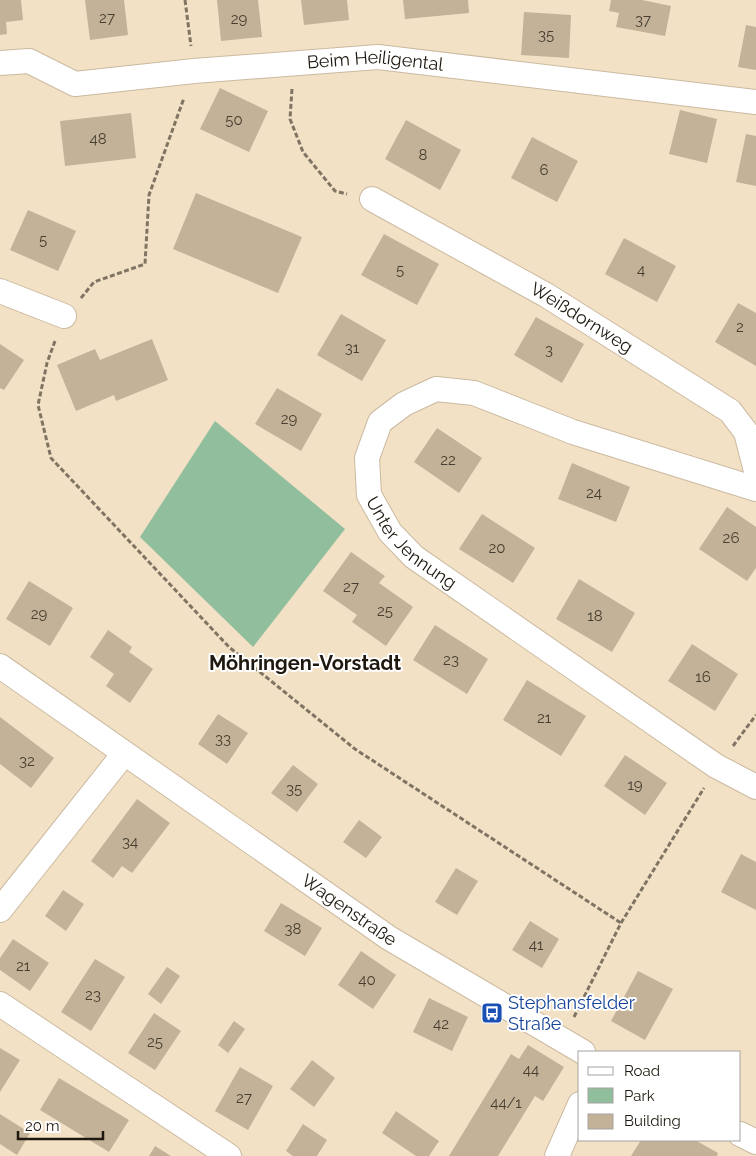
<svg xmlns="http://www.w3.org/2000/svg" width="756" height="1156" viewBox="0 0 756 1156" font-family="Raleway,sans-serif">
	<style>
		.green { fill: #91be9d }
		.building { fill: #c3b298 }
		.lines { fill: none; stroke-linecap: round; stroke-linejoin: round }
		.street-casing { stroke: #cbbaa0; stroke-width: 26 }
		.path { stroke: #807463; stroke-width: 3; stroke-dasharray: 5 2.5; stroke-linecap: butt }
		.street { stroke: #fff; stroke-width: 24 }
		.labels { text-anchor: middle; stroke-width: 4; stroke-linejoin: round; paint-order: stroke }
		.number-label { font-size: 15px; fill: #473e30 }
		.street-label { font-size: 18px; fill: #1e180e; stroke: #fff }
		.transit-label { font-size: 18px; fill: #164399; stroke: #fff; text-anchor: start }
		.quarter-label { font-size: 20px; font-weight: bold; fill: #1e180e; stroke: #fff }
	</style>
	<rect width="100%" height="100%" fill="#f3e1c6"/>
	<!-- green -->
	<path class="green" d="M 215,421 L 345,529 L 253,647 L 140,537 Z"/>
	<!-- building -->
	<path class="building" d="M 0,0 L 21,0 L 23,20 L 6,22 L 7,34 L 0,35 Z
		M 85,0 L 124,0 L 128,35 L 90,40 Z
		M 217,0 L 258,0 L 262,37 L 221,41 Z
		M 301,0 L 347,0 L 349,20 L 304,25 Z
		M 403,0 L 468,0 L 469,13 L 405,19 Z
		M 611,0 L 642,0 L 671,6 L 665,36 L 616,27 L 619,13 L 609,11 Z
		M 524,12 L 571,15 L 569,58 L 521,55 Z
		M 746,25 L 756,27 L 756,70 L 738,67 Z
		M 220,88 L 268,111 L 249,152 L 200,129 Z
		M 680,110 L 717,119 L 707,163 L 669,154 Z
		M 131,113 L 136,158 L 65,166 L 60,121 Z
		M 406,120 L 461,150 L 440,190 L 385,159 Z
		M 746,134 L 756,136 L 756,186 L 736,182 Z
		M 532,137 L 578,161 L 557,202 L 511,178 Z
		M 196,193 L 302,237 L 278,293 L 173,249 Z
		M 28,210 L 76,231 L 58,271 L 10,250 Z
		M 384,234 L 439,264 L 417,305 L 361,275 Z
		M 624,238 L 676,266 L 657,302 L 605,274 Z
		M 738,303 L 756,313 L 756,366 L 715,342 Z
		M 341,314 L 386,340 L 362,381 L 317,355 Z
		M 536,317 L 584,344 L 562,383 L 514,355 Z
		M 152,339 L 168,380 L 116,401 L 114,395 L 76,411 L 57,365 L 95,349 L 100,360 Z
		M 0,344 L 24,360 L 4,390 L 0,388 Z
		M 277,388 L 322,414 L 301,451 L 255,424 Z
		M 437,428 L 482,458 L 459,493 L 414,462 Z
		M 572,463 L 630,487 L 616,522 L 558,499 Z
		M 727,507 L 756,527 L 756,568 L 747,581 L 699,549 Z
		M 482,514 L 535,548 L 513,583 L 459,549 Z
		M 351,552 L 385,576 L 379,583 L 413,607 L 386,646 L 352,622 L 357,615 L 323,591 Z
		M 579,579 L 635,613 L 612,652 L 556,619 Z
		M 29,581 L 73,608 L 50,646 L 6,619 Z
		M 435,625 L 488,659 L 467,694 L 413,660 Z
		M 108,630 L 132,647 L 129,652 L 153,669 L 130,703 L 106,686 L 114,674 L 90,657 Z
		M 692,644 L 738,674 L 715,711 L 668,681 Z
		M 527,680 L 586,716 L 561,756 L 503,720 Z
		M 218,714 L 248,733 L 227,764 L 198,744 Z
		M 0,717 L 54,758 L 31,788 L 0,764 Z
		M 625,755 L 667,783 L 645,815 L 604,786 Z
		M 293,765 L 318,784 L 297,812 L 271,793 Z
		M 137,799 L 170,823 L 132,873 L 122,866 L 113,878 L 91,861 Z
		M 359,820 L 382,837 L 366,858 L 343,842 Z
		M 741,854 L 756,862 L 756,910 L 721,892 Z
		M 456,868 L 478,881 L 457,915 L 435,902 Z
		M 63,890 L 84,904 L 66,931 L 45,916 Z
		M 281,903 L 322,928 L 305,956 L 264,931 Z
		M 530,921 L 559,939 L 542,968 L 512,950 Z
		M 13,939 L 49,963 L 30,991 L 0,970 L 0,958 Z
		M 361,951 L 396,975 L 373,1009 L 338,985 Z
		M 95,959 L 125,977 L 91,1031 L 61,1012 Z
		M 167,967 L 180,976 L 161,1004 L 148,994 Z
		M 638,971 L 673,989 L 645,1040 L 611,1021 Z
		M 429,998 L 468,1017 L 452,1051 L 413,1032 Z
		M 154,1013 L 181,1031 L 155,1070 L 128,1053 Z
		M 234,1021 L 245,1029 L 228,1053 L 218,1045 Z
		M 528,1045 L 564,1067 L 543,1101 L 535,1096 L 498,1156 L 449,1156 L 511,1054 L 519,1059 Z
		M 0,1048 L 20,1060 L 0,1092 Z
		M 312,1060 L 335,1078 L 314,1107 L 290,1089 Z
		M 240,1067 L 273,1086 L 248,1130 L 215,1111 Z
		M 59,1078 L 129,1120 L 109,1152 L 40,1110 Z
		M 396,1111 L 439,1141 L 429,1156 L 416,1156 L 382,1133 Z
		M 0,1114 L 30,1133 L 17,1155 L 0,1144 Z
		M 303,1124 L 327,1140 L 317,1156 L 293,1156 L 286,1151 Z
		M 641,1140 L 695,1140 L 718,1153 L 717,1156 L 631,1156 Z
		M 155,1146 L 171,1156 L 149,1156 Z"/>
	<g class="lines">
		<!-- street casing -->
		<g class="street-casing">
			<g id="street">
				<path id="s1" d="M 0,63 L 29,61 L 75,84 L 194,71 L 378,57 L 756,102"/>
				<path id="s2" d="M 372,199 L 546,295 L 730,411 L 746,432 L 756,471"/>
				<path d="M 0,291 L 64,316"/>
				<path id="s3" d="M 756,489 L 573,432 L 474,393 L 436,389 L 404,404 L 380,422 L 367,458 L 369,495 L 390,532 L 414,557 L 716,766 L 756,787"/>
				<path id="s4" d="M 0,666 L 389,938 L 583,1052"/>
				<path d="M 0,910 L 123,755"/>
				<path d="M 0,1004 L 229,1156"/>
				<path d="M 740,1134 L 756,1142"/>
				<path d="M 557,1156 L 580,1104"/>
			</g>
		</g>
		<!-- path -->
		<path class="path" d="M 185,0 L 191,46
			M 292,89 L 290,119 L 303,152 L 335,191 L 347,194
			M 81,298 L 94,282 L 145,264 L 149,195 L 184,98
			M 55,341 L 47,363 L 38,405 L 51,458 L 229,647 L 355,749 L 621,923
			M 733,746 L 756,715
			M 574,1017 L 621,923 L 704,788"/>
		<!-- street -->
		<use href="#street" class="street"/>
	</g>
	<!-- icons -->
	<defs>
		<g id="bus-square" transform="scale(1.125)"><rect x="-9" y="-9" width="18" height="18" rx="4" fill="#1a4fb4" stroke="#fff"/><path d="M-5-6H5V4H4V6H2V4H-2V6H-4V4H-5ZM-3.5-4V0h7V-4ZM-3.5 1.2v1.5H-2V1.2ZM2 1.2v1.5H3.5V1.2Z" fill="#fff"/></g>
	</defs>
	<g fill-rule="evenodd">
		<use href="#bus-square" x="492" y="1013"/>
	</g>
	<g class="labels">
		<!-- number labels -->
		<g class="number-label">
			<text x="107" y="23">27</text>
			<text x="239" y="24">29</text>
			<text x="643" y="25">37</text>
			<text x="546" y="40">35</text>
			<text x="234" y="125">50</text>
			<text x="98" y="144">48</text>
			<text x="423" y="160">8</text>
			<text x="544" y="175">6</text>
			<text x="43" y="245">5</text>
			<text x="400" y="275">5</text>
			<text x="641" y="275">4</text>
			<text x="740" y="332">2</text>
			<text x="352" y="353">31</text>
			<text x="549" y="355">3</text>
			<text x="289" y="424">29</text>
			<text x="448" y="465">22</text>
			<text x="594" y="498">24</text>
			<text x="731" y="543">26</text>
			<text x="497" y="553">20</text>
			<text x="351" y="592">27</text>
			<text x="385" y="616">25</text>
			<text x="39" y="619">29</text>
			<text x="595" y="621">18</text>
			<text x="451" y="665">23</text>
			<text x="703" y="682">16</text>
			<text x="544" y="723">21</text>
			<text x="223" y="744">33</text>
			<text x="27" y="766">32</text>
			<text x="635" y="790">19</text>
			<text x="294" y="794">35</text>
			<text x="130" y="847">34</text>
			<text x="293" y="934">38</text>
			<text x="536" y="950">41</text>
			<text x="23" y="971">21</text>
			<text x="367" y="985">40</text>
			<text x="93" y="1000">23</text>
			<text x="441" y="1029">42</text>
			<text x="155" y="1047">25</text>
			<text x="531" y="1075">44</text>
			<text x="244" y="1103">27</text>
			<text x="506" y="1108">44/1</text>
		</g>
		<!-- street labels -->
		<g class="street-label">
			<text dy="6" stroke="none"><textPath href="#s1" startOffset="382">Beim Heiligental</textPath></text>
			<text dy="6" stroke="none"><textPath href="#s2" startOffset="241">Weißdornweg</textPath></text>
			<text dy="6" stroke="none"><textPath href="#s3" startOffset="542">Unter Jennung</textPath></text>
			<text dy="6" stroke="none"><textPath href="#s4" startOffset="426">Wagenstraße</textPath></text>
		</g>
		<!-- transit labels -->
		<g class="transit-label">
			<text x="508" y="1009">Stephansfelder<tspan x="508" dy="21">Straße</tspan></text>
		</g>
		<!-- quarter labels -->
		<g class="quarter-label">
			<text x="305" y="670">Möhringen-Vorstadt</text>
		</g>
	</g>
	<!-- legend -->
	<rect x="578" y="1051" width="162" height="90" fill="#ffffff" stroke="#a5a39f"/>
	<rect x="588" y="1067" width="25" height="8" fill="#ffffff" stroke="#a5a39f"/>
	<text x="624" y="1076" font-size="15" fill="#1e180e">Road</text>
	<rect x="588" y="1088" width="25" height="15" fill="#91be9d" stroke="#a5a39f"/>
	<text x="624" y="1101" font-size="15" fill="#1e180e">Park</text>
	<rect x="588" y="1114" width="25" height="15" fill="#c3b298" stroke="#a5a39f"/>
	<text x="624" y="1126" font-size="15" fill="#1e180e">Building</text>
	<!-- scale -->
	<path d="M18 1131v8h85v-8" fill="none" stroke="#1e180e" stroke-width="2.5"/>
	<text x="25" y="1131" font-size="15" fill="#1e180e" stroke="#ffffff" stroke-width="4" paint-order="stroke">20 m</text>
</svg>
